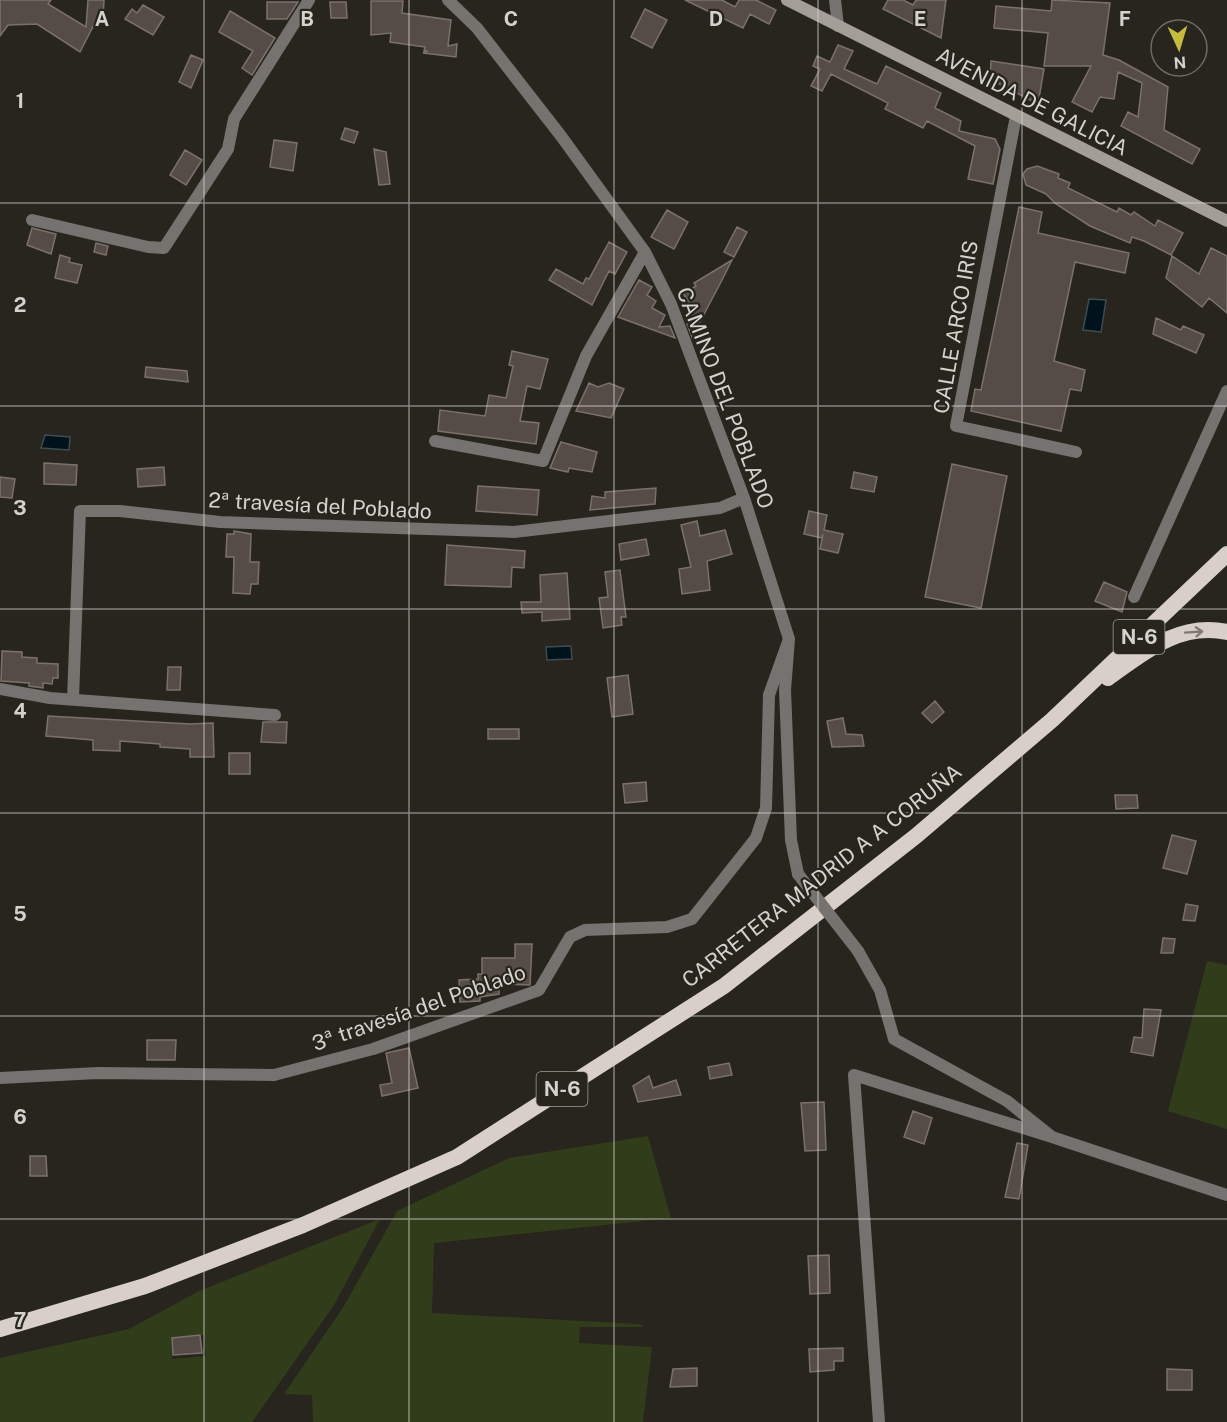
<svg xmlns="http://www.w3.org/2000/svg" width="1227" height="1422" viewBox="0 0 1227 1422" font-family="'Public Sans',sans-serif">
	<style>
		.green { fill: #313d1a; fill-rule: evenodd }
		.water { fill: #00121b; stroke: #3f4c50; stroke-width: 1.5 }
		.building { fill: #554c47; stroke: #7b716c; stroke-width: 1.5 }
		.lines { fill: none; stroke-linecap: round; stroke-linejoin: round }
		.minor { stroke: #76726f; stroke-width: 12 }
		.secondary { stroke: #a49e98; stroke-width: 12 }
		.trunk { stroke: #d8d0c8; stroke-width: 16 }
		.minor-bridge { stroke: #76726f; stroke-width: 12 }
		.oneway { stroke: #807a72 }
		.grid { fill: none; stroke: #d3d2cd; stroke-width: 1.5; stroke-opacity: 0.55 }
		.labels { text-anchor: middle; stroke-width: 4.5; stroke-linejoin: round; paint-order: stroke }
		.shield { fill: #27251d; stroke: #9f9e98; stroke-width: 1.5 }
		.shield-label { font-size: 20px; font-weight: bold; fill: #d3d2cd }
		.street-label { font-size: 21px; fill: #d3d2cd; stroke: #27251d }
		.grid-label { font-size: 20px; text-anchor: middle; font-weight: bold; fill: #d3d2cd; stroke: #27251d; stroke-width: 4.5; stroke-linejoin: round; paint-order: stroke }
	</style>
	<rect width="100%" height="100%" fill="#27251d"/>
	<!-- green -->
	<path class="green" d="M 1207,961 L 1227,965 L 1227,1129 L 1168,1111 Z
		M 648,1136 L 671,1218 L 434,1243 L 432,1313 L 640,1324 L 643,1327 L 580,1327 L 579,1343 L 652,1347 L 643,1422 L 313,1422 L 312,1395 L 284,1394 L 344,1306 L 397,1211 L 509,1158 Z
		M 380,1219 L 334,1305 L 252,1422 L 0,1422 L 0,1358 L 129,1329 L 199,1291 ZM 204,1335 L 206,1356 L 172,1359 L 171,1339 Z"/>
	<!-- water -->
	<path class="water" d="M 1089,299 L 1106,300 L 1101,332 L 1083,330 Z
		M 45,435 L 70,437 L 69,450 L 41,448 Z
		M 571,646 L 572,659 L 547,660 L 546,647 Z"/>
	<!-- building -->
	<path class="building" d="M 0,0 L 51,0 L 48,4 L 86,27 L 88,0 L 104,0 L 103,18 L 98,17 L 80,52 L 37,24 L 8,25 L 0,36 Z
		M 685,0 L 722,0 L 735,7 L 739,0 L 756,0 L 776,10 L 769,24 L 750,14 L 743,28 Z
		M 888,0 L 903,0 L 913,5 L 916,0 L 946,0 L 941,38 L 883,9 Z
		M 1052,0 L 1110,3 L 1103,55 L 1119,60 L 1168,87 L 1164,130 L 1200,149 L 1192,164 L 1121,126 L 1128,112 L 1138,117 L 1142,83 L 1118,72 L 1114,99 L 1100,97 L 1092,112 L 1072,102 L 1091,66 L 1044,66 L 1048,33 L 994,28 L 996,6 L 1051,11 Z
		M 371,1 L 403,1 L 402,13 L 451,20 L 448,46 L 457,44 L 456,57 L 423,53 L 428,51 L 424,51 L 425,47 L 390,42 L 391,33 L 371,35 Z
		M 267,2 L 298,2 L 287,19 L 267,19 Z
		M 330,2 L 346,2 L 347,18 L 331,18 Z
		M 143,5 L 164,17 L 153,35 L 125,19 L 132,9 L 137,13 Z
		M 645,9 L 667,20 L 652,48 L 631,37 Z
		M 230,11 L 275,38 L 252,75 L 242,68 L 253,51 L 219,32 Z
		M 838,45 L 853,51 L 844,69 L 877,84 L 886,66 L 941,93 L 935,108 L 961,121 L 959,131 L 995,139 L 1000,149 L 993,184 L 968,179 L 975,146 L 927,121 L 923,128 L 885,109 L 888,103 L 831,74 L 822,91 L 811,86 L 820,69 L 813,66 L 817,56 L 830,62 Z
		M 191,55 L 203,60 L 191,88 L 179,82 Z
		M 991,61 L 1044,69 L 1038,104 L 990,79 Z
		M 345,128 L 358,132 L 354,143 L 341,139 Z
		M 274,140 L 297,143 L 293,171 L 270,167 Z
		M 374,149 L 386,152 L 390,184 L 379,185 Z
		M 185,150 L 202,160 L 186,185 L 170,175 Z
		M 1037,166 L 1059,174 L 1058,178 L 1070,183 L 1068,188 L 1117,212 L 1119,208 L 1131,215 L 1134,212 L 1155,226 L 1158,220 L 1183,233 L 1171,255 L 1144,241 L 1132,237 L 1130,243 L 1090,226 L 1056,204 L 1046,194 L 1026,185 L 1023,174 L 1027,169 Z
		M 1019,207 L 1042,212 L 1038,233 L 1129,253 L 1125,273 L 1075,262 L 1054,361 L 1085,370 L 1081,391 L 1070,389 L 1061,431 L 971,411 L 975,389 L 981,390 Z
		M 667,210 L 688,222 L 674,249 L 651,237 Z
		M 737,227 L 747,232 L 734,257 L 724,252 Z
		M 32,228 L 56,234 L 51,254 L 27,245 Z
		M 609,242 L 627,252 L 615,274 L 609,271 L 592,305 L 549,280 L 556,269 L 583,284 L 586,278 L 589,279 Z
		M 96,243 L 108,246 L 106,255 L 94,252 Z
		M 1211,248 L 1227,256 L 1227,313 L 1209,298 L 1202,307 L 1166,278 L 1172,256 L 1199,274 Z
		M 60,255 L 70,258 L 69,262 L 82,265 L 77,283 L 55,278 Z
		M 732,260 L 722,280 L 692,337 L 687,324 L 691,323 L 688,314 L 694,311 L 683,293 L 696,286 L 694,283 Z
		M 639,280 L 652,287 L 647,295 L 656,301 L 652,308 L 665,315 L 659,327 L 670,326 L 675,338 L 618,317 Z
		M 1156,318 L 1181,330 L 1183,326 L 1204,335 L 1196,353 L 1153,334 Z
		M 512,351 L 548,359 L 540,389 L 527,386 L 520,421 L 539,423 L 536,444 L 438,431 L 440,410 L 485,416 L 489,395 L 506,398 L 513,366 L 509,365 Z
		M 146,367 L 187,371 L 188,382 L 145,377 Z
		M 589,383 L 598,387 L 609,383 L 624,389 L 611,418 L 576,411 Z
		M 561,442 L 597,452 L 592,472 L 569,468 L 568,472 L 550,468 Z
		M 44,463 L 77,465 L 76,485 L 44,484 Z
		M 952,464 L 1007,476 L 981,608 L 925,597 Z
		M 164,467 L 165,485 L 138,487 L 137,469 Z
		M 854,472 L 877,477 L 874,492 L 851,488 Z
		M 0,477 L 15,479 L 12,498 L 0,497 Z
		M 478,486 L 539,490 L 537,515 L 476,511 Z
		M 656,488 L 655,504 L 590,510 L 592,496 L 605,498 L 605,492 Z
		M 809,511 L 827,515 L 824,530 L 843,534 L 838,553 L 820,549 L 823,534 L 822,538 L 804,534 Z
		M 697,521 L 700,536 L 725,530 L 732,554 L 707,561 L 710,590 L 682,594 L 679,569 L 691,567 L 681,525 Z
		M 234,531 L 251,534 L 250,562 L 259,562 L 258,584 L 251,584 L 250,594 L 233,593 L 234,557 L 226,557 L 227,534 L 234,534 Z
		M 646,539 L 649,555 L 621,560 L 619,544 Z
		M 447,545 L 525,551 L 524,568 L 512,567 L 511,587 L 445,585 Z
		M 620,570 L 626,617 L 621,617 L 622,625 L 603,628 L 599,598 L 608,597 L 605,572 Z
		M 567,573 L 570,619 L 542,621 L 542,612 L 522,613 L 521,602 L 541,602 L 540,575 Z
		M 1104,582 L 1127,592 L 1122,612 L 1095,601 Z
		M 2,651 L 22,652 L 22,657 L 37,658 L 37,663 L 58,664 L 58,678 L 53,678 L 52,684 L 43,683 L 43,688 L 29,686 L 29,683 L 1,681 Z
		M 168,667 L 181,667 L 180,690 L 167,690 Z
		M 628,675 L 633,714 L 612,717 L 607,678 Z
		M 935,701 L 944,712 L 932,723 L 922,713 Z
		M 48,716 L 190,724 L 213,723 L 214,757 L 190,757 L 190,749 L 160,747 L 160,744 L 120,741 L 120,751 L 93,750 L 93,740 L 46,736 Z
		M 843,718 L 846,734 L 862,735 L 864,746 L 832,747 L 827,721 Z
		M 263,722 L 287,722 L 286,743 L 261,742 Z
		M 488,729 L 519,729 L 519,739 L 488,739 Z
		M 229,753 L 250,753 L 250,774 L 229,774 Z
		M 646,782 L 647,801 L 625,803 L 623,784 Z
		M 1115,795 L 1137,795 L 1138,808 L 1116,809 Z
		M 1172,835 L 1196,841 L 1187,874 L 1163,868 Z
		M 1186,904 L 1198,906 L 1195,921 L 1183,920 Z
		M 1163,938 L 1175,939 L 1173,953 L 1161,953 Z
		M 515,944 L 532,944 L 530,985 L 499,984 L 499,994 L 480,997 L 480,1001 L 460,1002 L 459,980 L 478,979 L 478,974 L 482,974 L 482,958 L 515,958 Z
		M 1144,1009 L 1161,1010 L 1153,1056 L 1131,1052 L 1134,1037 L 1142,1038 Z
		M 147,1040 L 176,1040 L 175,1060 L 147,1060 Z
		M 409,1048 L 418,1088 L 382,1096 L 380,1085 L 392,1083 L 386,1053 Z
		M 729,1063 L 732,1075 L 710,1079 L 708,1067 Z
		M 649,1076 L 653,1088 L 676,1080 L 681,1095 L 638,1102 L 633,1086 Z
		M 824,1102 L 826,1150 L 805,1151 L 801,1103 Z
		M 913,1111 L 932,1118 L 924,1144 L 904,1137 Z
		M 1017,1143 L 1028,1145 L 1019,1199 L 1005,1197 Z
		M 30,1156 L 46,1156 L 47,1176 L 30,1176 Z
		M 829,1255 L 830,1293 L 810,1294 L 808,1256 Z
		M 200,1335 L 202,1353 L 173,1355 L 172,1338 Z
		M 843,1348 L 843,1361 L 834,1361 L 834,1370 L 810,1372 L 809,1349 Z
		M 697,1368 L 697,1386 L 670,1387 L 673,1369 Z
		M 1167,1369 L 1192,1370 L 1192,1390 L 1167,1390 Z"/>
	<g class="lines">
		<!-- minor -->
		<path class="minor" d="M 448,0 L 477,28 L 561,136 L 645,252 L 671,304 L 744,498 L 789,639 L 785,690 L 791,840 L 798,874
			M 835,0 L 838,26
			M 1016,116 L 956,426 L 1076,452
			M 32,220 L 148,247 L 164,248 L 228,149 L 234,119 L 309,0
			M 435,441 L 543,461 L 586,356 L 645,252
			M 1134,597 L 1227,391
			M 0,689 L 50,698 L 275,715
			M 73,699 L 80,511 L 120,511 L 220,522 L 514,532 L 720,508 L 744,498
			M 858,951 L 880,990 L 894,1039 L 1007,1101 L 1052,1137 L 1227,1195
			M 0,1078 L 98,1073 L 274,1075 L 373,1049 L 539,990 L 570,937 L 585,930 L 667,927 L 692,919 L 756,838 L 766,808 L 769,695 L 789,639
			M 879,1422 L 854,1075 L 1052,1137"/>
		<!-- secondary -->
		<path class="secondary" d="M 787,0 L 1227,221"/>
		<!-- trunk -->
		<path class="trunk" d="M 1108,678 C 1144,652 1179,622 1227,632
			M 0,1329 L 145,1286 L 303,1225 L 457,1157 L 724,986 L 916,836 L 1052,720 L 1227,554"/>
		<!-- minor-bridge -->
		<path class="minor-bridge" d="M 798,874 L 858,951"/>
	</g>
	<!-- one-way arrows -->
	<defs><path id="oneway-shaft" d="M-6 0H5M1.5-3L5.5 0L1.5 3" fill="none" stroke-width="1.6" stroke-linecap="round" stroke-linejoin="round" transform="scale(1.5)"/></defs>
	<use class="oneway" href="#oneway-shaft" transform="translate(1194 632) rotate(-4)"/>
	<!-- grid -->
	<path class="grid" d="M 204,0 L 204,1422M 409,0 L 409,1422M 614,0 L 614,1422M 818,0 L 818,1422M 1022,0 L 1022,1422M 0,203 L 1227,203M 0,406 L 1227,406M 0,609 L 1227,609M 0,813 L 1227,813M 0,1016 L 1227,1016M 0,1219 L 1227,1219"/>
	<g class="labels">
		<!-- shield labels -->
		<g class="shield">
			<rect x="1113.5" y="620" width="51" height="34" rx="4.5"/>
			<rect x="536.5" y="1072" width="51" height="34" rx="4.5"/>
		</g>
		<g class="shield-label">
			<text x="1139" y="644">N-6</text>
			<text x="562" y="1096">N-6</text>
		</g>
		<!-- street labels -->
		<g class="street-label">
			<text transform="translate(1032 102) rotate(27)" y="7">AVENIDA DE GALICIA</text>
			<text transform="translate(956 327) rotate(-80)" y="7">CALLE ARCO IRIS</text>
			<text transform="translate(725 398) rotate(69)" y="7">CAMINO DEL POBLADO</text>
			<text transform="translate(320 506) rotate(3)" y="7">2ª travesía del Poblado</text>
			<text transform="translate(822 876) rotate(-38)" y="7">CARRETERA MADRID A A CORUÑA</text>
			<text transform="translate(419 1008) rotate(-19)" y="7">3ª travesía del Poblado</text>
		</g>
	</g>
	<g class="grid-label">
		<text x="102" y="26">A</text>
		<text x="307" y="26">B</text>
		<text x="511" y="26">C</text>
		<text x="716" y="26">D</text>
		<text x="920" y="26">E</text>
		<text x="1125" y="26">F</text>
		<text x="20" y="108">1</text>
		<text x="20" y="312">2</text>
		<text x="20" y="515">3</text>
		<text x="20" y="718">4</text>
		<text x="20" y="921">5</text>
		<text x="20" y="1124">6</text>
		<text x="20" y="1327">7</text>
	</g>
	<!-- north arrow -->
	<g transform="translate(1179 48) rotate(176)"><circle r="28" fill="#27251d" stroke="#6c6a63" stroke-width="1.5"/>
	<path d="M0-4.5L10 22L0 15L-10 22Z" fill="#c7bb3c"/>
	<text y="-9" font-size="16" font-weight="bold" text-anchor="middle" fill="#d3d2cd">N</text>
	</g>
</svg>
